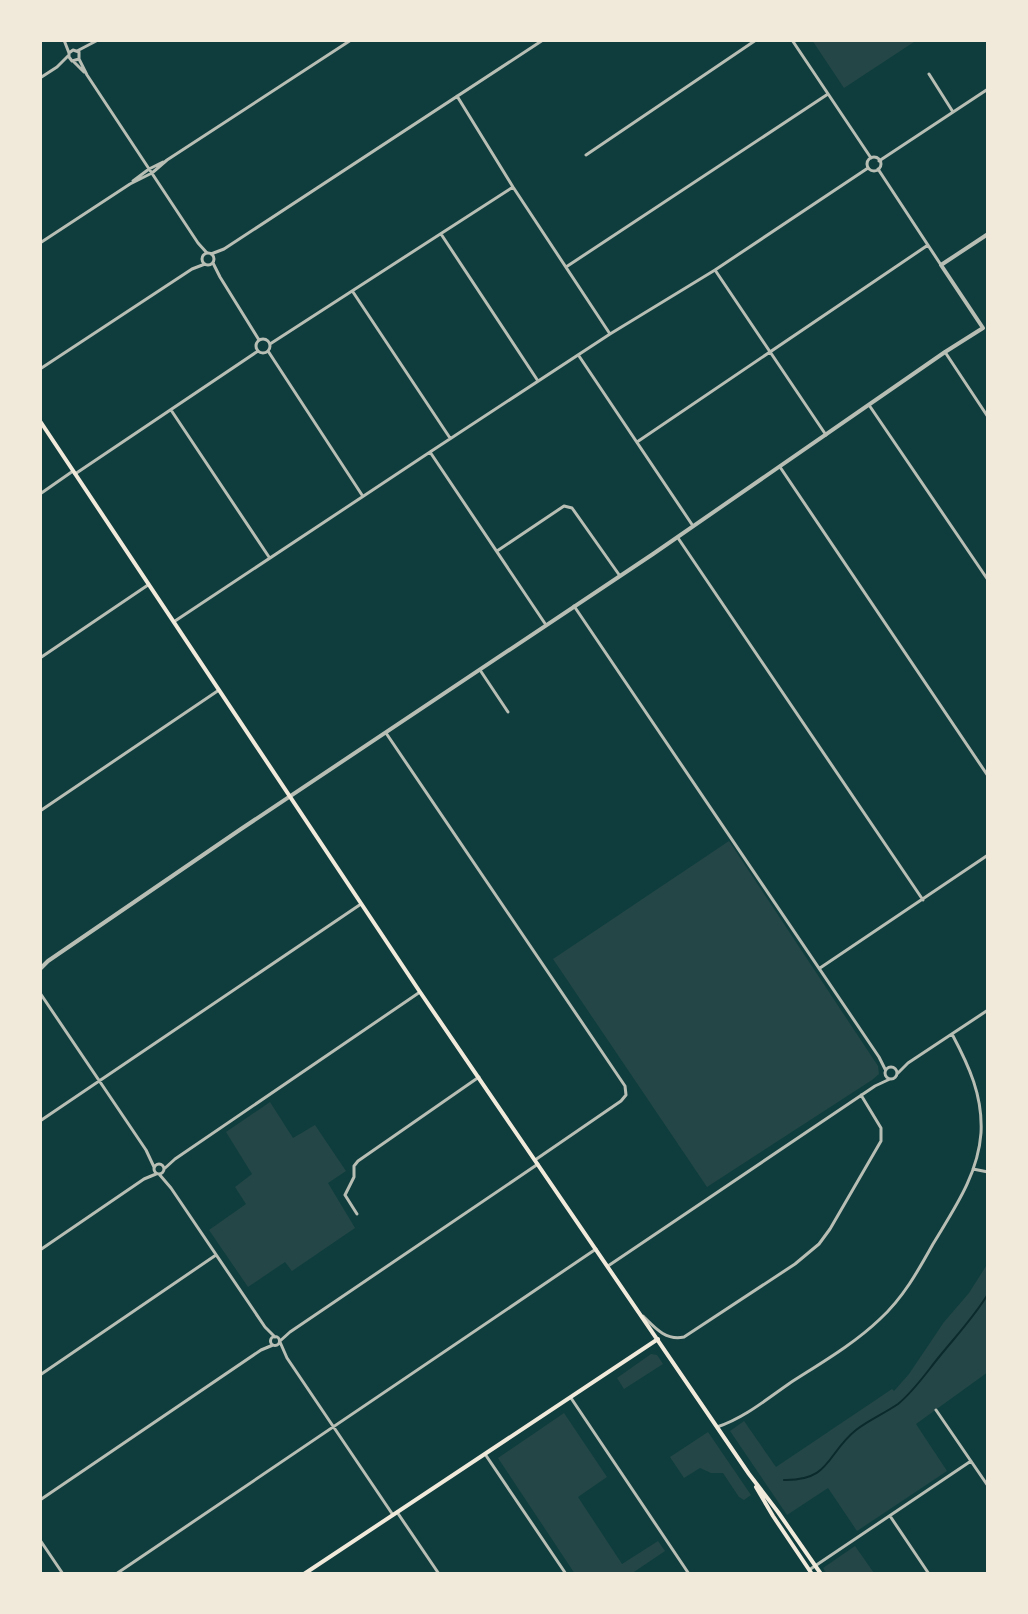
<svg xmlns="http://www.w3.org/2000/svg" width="1028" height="1614" viewBox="0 0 1028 1614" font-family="'Noto Serif',serif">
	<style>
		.green { fill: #244646 }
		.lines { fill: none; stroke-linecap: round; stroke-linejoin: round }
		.stream { stroke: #0a2a2b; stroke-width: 2 }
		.minor { stroke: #b8beb3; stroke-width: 3 }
		.tertiary { stroke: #b8beb3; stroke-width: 4 }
		.secondary { stroke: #f1e9da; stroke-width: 4 }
	</style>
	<rect width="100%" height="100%" fill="#0f3d3e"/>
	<!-- green -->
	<path class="green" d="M 812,40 L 917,40 L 844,88 Z
		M 729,841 L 878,1066 L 879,1074 L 872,1080 L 707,1187 L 553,959 Z
		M 270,1102 L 293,1138 L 315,1125 L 346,1171 L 328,1183 L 355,1228 L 292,1271 L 285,1262 L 248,1287 L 209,1230 L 246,1204 L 235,1187 L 252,1174 L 226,1132 Z
		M 988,1263 L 988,1372 L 916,1424 L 947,1471 L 857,1531 L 828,1488 L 787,1515 L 730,1431 L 744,1421 L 776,1467 L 892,1389 L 894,1391 L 909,1374 L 944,1322 L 969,1293 Z
		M 651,1354 L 657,1355 L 663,1364 L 624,1389 L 617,1378 Z
		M 564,1413 L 607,1477 L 578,1497 L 622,1564 L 658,1541 L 665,1551 L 631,1574 L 575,1574 L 498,1458 Z
		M 708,1432 L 751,1495 L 744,1500 L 739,1497 L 723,1473 L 711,1473 L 700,1468 L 684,1478 L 670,1457 Z
		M 855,1546 L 874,1573 L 827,1574 L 823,1568 Z"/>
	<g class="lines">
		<!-- stream -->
		<path class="stream" d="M 784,1480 C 831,1481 826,1454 856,1430 C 869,1420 885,1413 898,1404 C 914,1391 926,1373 939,1357 C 956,1336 974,1317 988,1294"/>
		<!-- minor -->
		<path class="minor" d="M 64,40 L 69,53
			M 792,40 L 871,158
			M 77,51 L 98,40
			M 79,59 L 72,61 L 69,57 L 69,53 L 73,50 L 79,52 L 79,59 L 87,75 L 198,243 L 207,253
			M 74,62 L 84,72
			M 929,74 L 953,112
			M 40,78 L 57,67 L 68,56
			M 457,96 L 513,187 L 610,334
			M 586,155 L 756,40
			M867 164a7 7 0 1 1 14 0a7 7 0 1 1-14 0Z
			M 879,161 L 988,89
			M 878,169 L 941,265
			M 133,181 L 149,169 L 163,162
			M 441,234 L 538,381
			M 40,243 L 130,184 L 152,173 L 167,160 L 351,40
			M202 259a6 6 0 1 1 12 0a6 6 0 1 1-12 0Z
			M 211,254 L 224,249 L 543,40
			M 213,263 L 220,277 L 259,340
			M 566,267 L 828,94
			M 715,270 L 826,435
			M 353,292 L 450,438
			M256 346a7 7 0 1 1 14 0a7 7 0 1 1-14 0Z
			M 270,344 L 513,187
			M 268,351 L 362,495
			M 945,352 L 988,417
			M 579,356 L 693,526
			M 40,369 L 192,269 L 205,264
			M 869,405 L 988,580
			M 171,410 L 269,557
			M 637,442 L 928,245
			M 430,452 L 546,625
			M 780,467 L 988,776
			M 75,474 L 258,351
			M 40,494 L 73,471
			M 678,538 L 923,900
			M 497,551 L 564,506 L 572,508 L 620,576
			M 574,606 L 879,1057 L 885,1069
			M 175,621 L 430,452 L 610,334 L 715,270 L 868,168
			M 40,658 L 148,585
			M 480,670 L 508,712
			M 386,733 L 625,1086 L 626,1095 L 621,1101 L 535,1160
			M 40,811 L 219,690
			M 820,968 L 988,855
			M 40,993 L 146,1150 L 154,1167
			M885 1073a6 6 0 1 1 12 0a6 6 0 1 1-12 0Z
			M 897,1074 L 908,1063 L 988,1010
			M 40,1121 L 361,904
			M154 1169a5 5 0 1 1 10 0a5 5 0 1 1-10 0Z
			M 164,1169 L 175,1159 L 420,992
			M 973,1169 L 988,1172
			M 159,1174 L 171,1188 L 265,1327 L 275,1337
			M 357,1214 L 345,1195 L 354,1177 L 354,1166 L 358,1161 L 479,1077
			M 40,1250 L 144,1179 L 156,1174
			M 608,1266 L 875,1086 L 890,1079
			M 643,1316 C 655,1328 666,1341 684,1337 L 795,1264 L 819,1244 L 830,1229 L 881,1141 L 881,1128 L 861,1095
			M270.5 1341a4.5 4.5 0 1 1 9 0a4.5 4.5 0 1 1-9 0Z
			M 280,1341 L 290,1332 L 538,1164
			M 280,1342 L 287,1358 L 393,1515
			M 40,1375 L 216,1255
			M 571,1398 L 689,1574
			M 936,1410 L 988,1486
			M 717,1427 C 744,1418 767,1399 790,1383 C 821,1363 854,1344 880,1319 C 903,1298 918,1271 933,1244 C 954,1209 978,1175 981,1133 C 983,1096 969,1066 952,1034
			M 485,1454 L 566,1574
			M 40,1500 L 261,1350 L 273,1345
			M 397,1512 L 439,1574
			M 890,1516 L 929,1574
			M 40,1540 L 63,1574
			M 809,1570 L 971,1461
			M 116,1574 L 596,1249"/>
		<!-- tertiary -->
		<path class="tertiary" d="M 40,969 L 48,961 L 241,829 L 653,554 L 945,352 L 983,328 L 941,265 L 988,234"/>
		<!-- secondary -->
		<path class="secondary" d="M 40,421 L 420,992 L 749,1474 L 778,1512 L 821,1574
			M 756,1487 L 773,1516 L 812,1574
			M 304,1574 L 658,1339"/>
	</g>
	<!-- border -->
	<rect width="1028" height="1614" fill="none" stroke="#f1e9da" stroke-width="84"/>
</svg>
